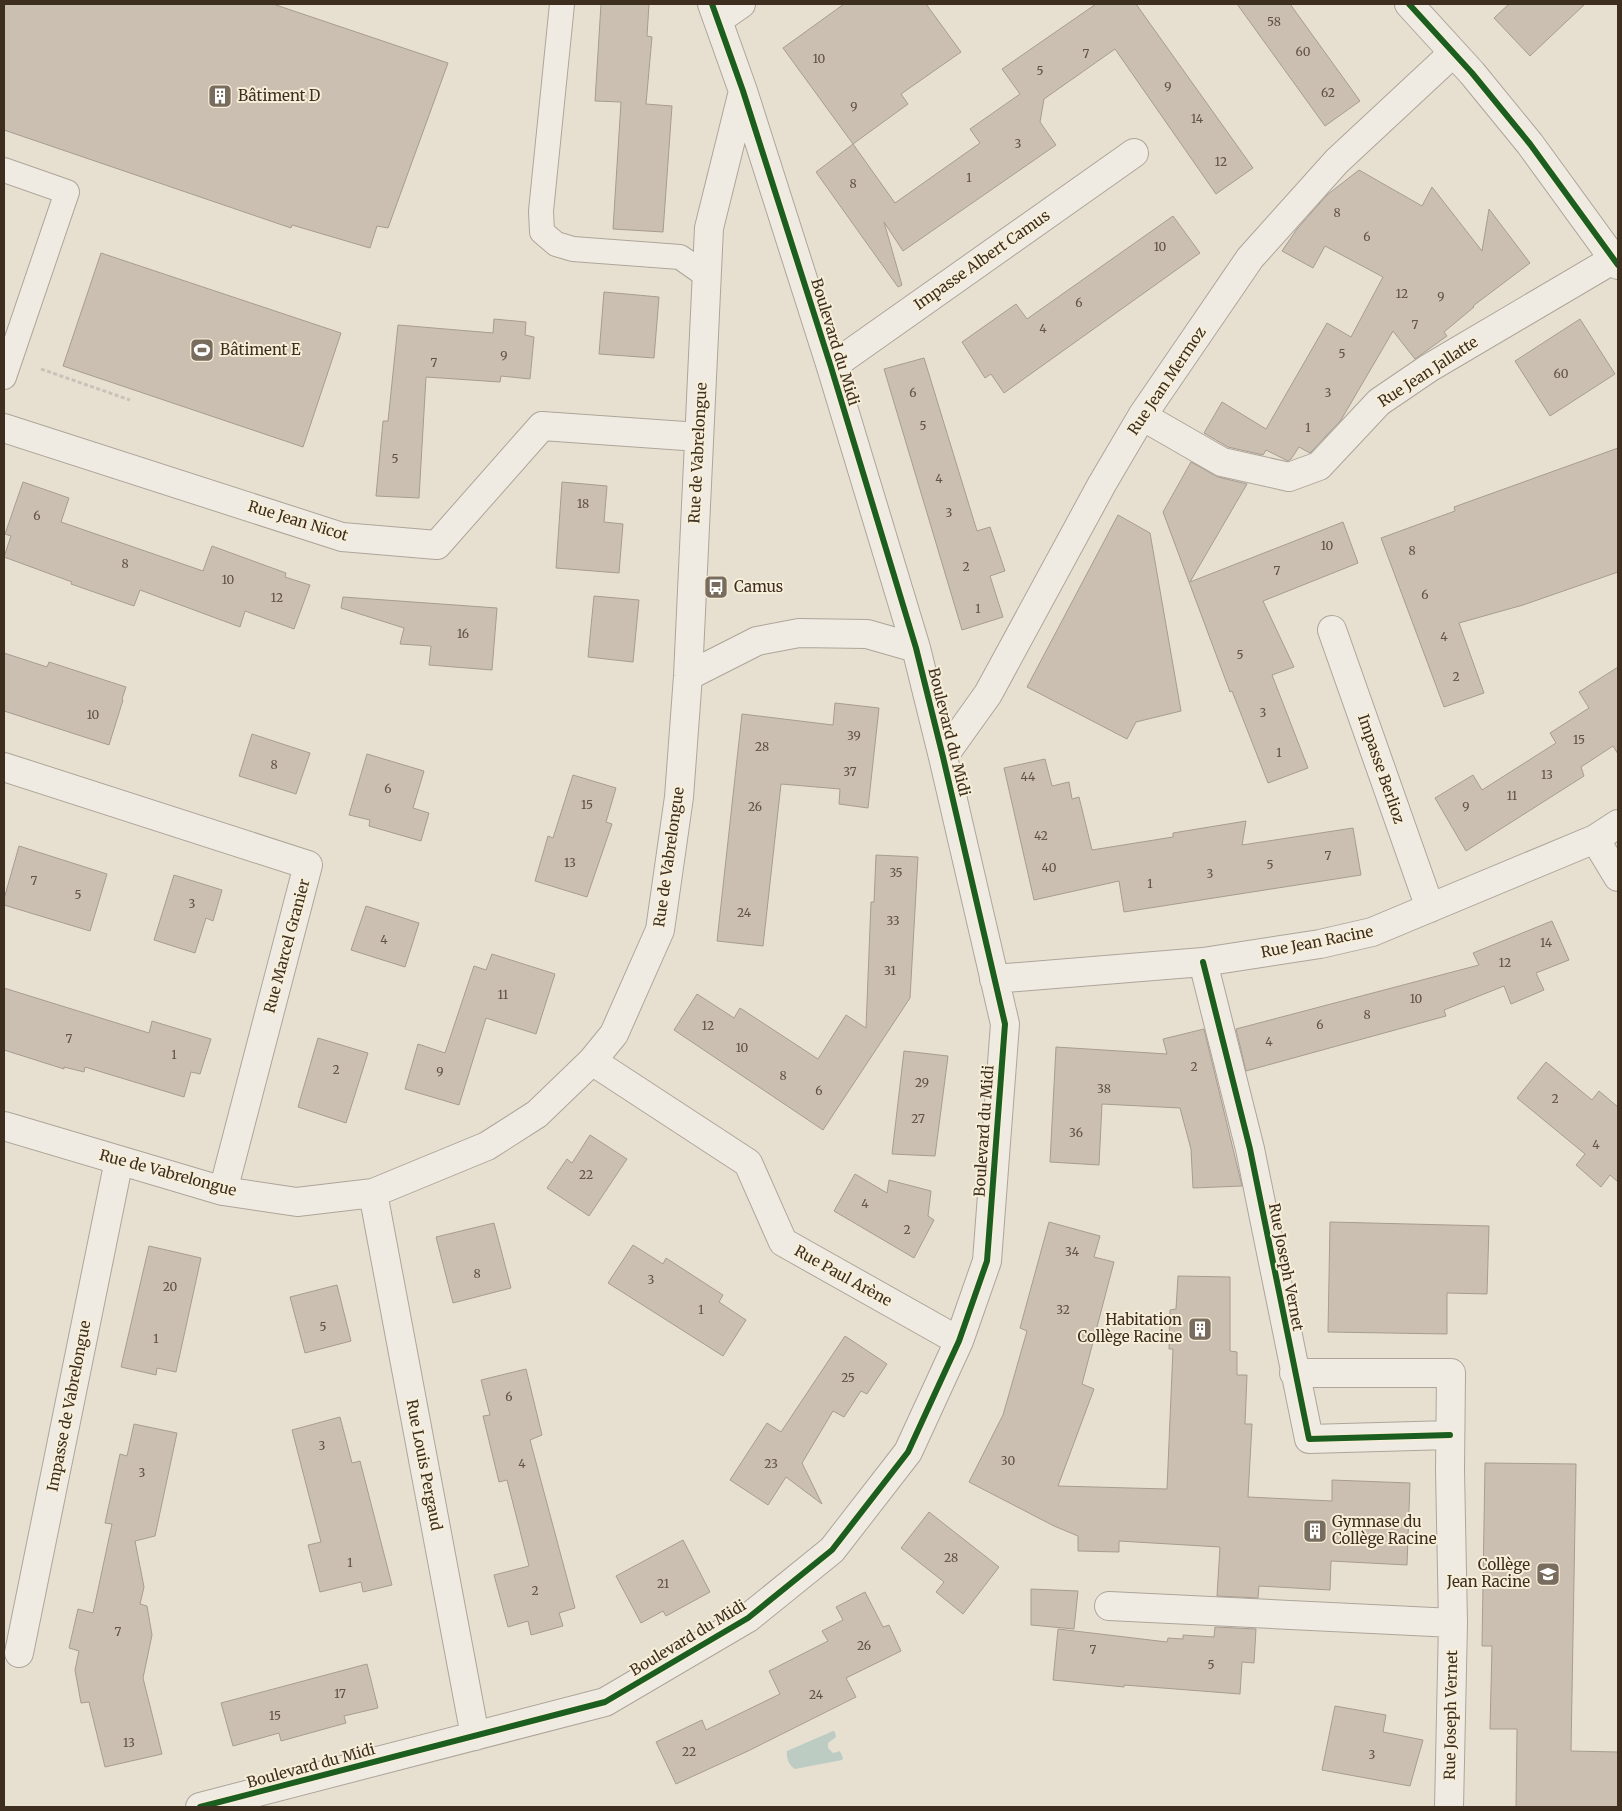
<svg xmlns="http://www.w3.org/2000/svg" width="1622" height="1811" viewBox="0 0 1622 1811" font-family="Merriweather,serif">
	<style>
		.water { fill: #bcccc2 }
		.building { fill: #cbbfb2; stroke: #a89c90 }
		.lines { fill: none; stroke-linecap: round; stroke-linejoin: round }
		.service-casing { stroke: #ada599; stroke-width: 26 }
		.minor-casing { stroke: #ada599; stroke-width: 30 }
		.tertiary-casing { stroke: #ada599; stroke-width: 30 }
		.path { stroke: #c8c2b9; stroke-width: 3; stroke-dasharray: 4 2.5; stroke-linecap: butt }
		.service { stroke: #efebe3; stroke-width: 24 }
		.minor { stroke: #efebe3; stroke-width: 28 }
		.tertiary { stroke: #efebe3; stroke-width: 28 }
		.cycleway-casing { stroke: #f7eed8; stroke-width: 9 }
		.cycleway { stroke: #1b5e20; stroke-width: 6 }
		.labels { text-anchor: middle; stroke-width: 4; stroke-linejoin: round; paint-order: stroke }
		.number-label { font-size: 12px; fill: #605244 }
		.poi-label { font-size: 15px; fill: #3d2e20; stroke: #f7eed8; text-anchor: start }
		.street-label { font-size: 15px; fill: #3d2e20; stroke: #f7eed8 }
	</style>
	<rect width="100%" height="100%" fill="#e7e0d1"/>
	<!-- water -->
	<path class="water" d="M 833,1731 L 835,1732 L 836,1737 L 828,1743 L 828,1748 L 833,1753 L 840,1751 L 843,1758 L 842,1760 L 795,1769 C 789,1766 786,1757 787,1751 Z"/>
	<!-- building -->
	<path class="building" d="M 4,4 L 273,4 L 448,63 L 388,228 L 377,226 L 370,248 L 292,225 L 291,228 L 4,130 Z
		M 601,4 L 649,4 L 647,36 L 652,37 L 646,104 L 672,106 L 663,232 L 613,229 L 621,102 L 595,101 Z
		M 844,4 L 926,4 L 961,52 L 901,94 L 908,104 L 853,144 L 783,48 Z
		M 1096,4 L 1136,4 L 1253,168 L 1216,194 L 1115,49 L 1044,99 L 1040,122 L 1056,145 L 903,251 L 884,222 L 902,285 L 898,287 L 816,172 L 853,144 L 895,203 L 980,143 L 970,129 L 1020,94 L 1002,69 Z
		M 1237,4 L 1290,4 L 1360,101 L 1325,126 Z
		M 1509,4 L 1585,4 L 1530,56 L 1494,18 Z
		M 1359,170 L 1422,206 L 1432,187 L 1482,251 L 1489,209 L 1530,263 L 1473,306 L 1474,307 L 1444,332 L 1447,336 L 1415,359 L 1393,331 L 1341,420 L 1310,453 L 1299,447 L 1291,459 L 1288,461 L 1266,450 L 1263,455 L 1228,447 L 1204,433 L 1222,402 L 1266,429 L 1327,323 L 1351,337 L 1383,277 L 1325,246 L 1313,268 L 1282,251 L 1297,229 L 1327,195 Z
		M 1173,216 L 1200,253 L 1004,393 L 991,374 L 985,378 L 962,342 L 1016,304 L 1027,319 Z
		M 101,253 L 341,333 L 303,447 L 63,366 Z
		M 604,292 L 659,297 L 654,358 L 599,354 Z
		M 494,319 L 526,322 L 525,335 L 534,337 L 530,379 L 501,376 L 500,382 L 426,377 L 419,498 L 376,496 L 383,421 L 388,421 L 398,325 L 493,333 Z
		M 1580,319 L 1615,374 L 1550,416 L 1515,361 Z
		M 924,358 L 977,531 L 990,527 L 1005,571 L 990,576 L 1003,617 L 962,630 L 884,369 Z
		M 1618,448 L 1618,572 L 1523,605 L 1459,623 L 1484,693 L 1444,707 L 1381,538 L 1455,511 L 1454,507 Z
		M 1191,462 L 1218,477 L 1247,484 L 1190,582 L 1343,522 L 1358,563 L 1263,601 L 1294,667 L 1272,675 L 1308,768 L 1268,783 L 1232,691 L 1230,692 L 1163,512 Z
		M 23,482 L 69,498 L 61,522 L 203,571 L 212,546 L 286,573 L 285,577 L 310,585 L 294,629 L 245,611 L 240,627 L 140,590 L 134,606 L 71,584 L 72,582 L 4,557 L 11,536 L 5,534 Z
		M 562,482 L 607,486 L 604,522 L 623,524 L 619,573 L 556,568 Z
		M 1118,515 L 1150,533 L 1181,711 L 1136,722 L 1127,739 L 1027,687 Z
		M 594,596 L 639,600 L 633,662 L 588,657 Z
		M 343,597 L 497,608 L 492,670 L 429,665 L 431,646 L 400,644 L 404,628 L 341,608 Z
		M 4,653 L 47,667 L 49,662 L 126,687 L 122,699 L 123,700 L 109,745 L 4,711 Z
		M 1618,667 L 1618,754 L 1613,746 L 1581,767 L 1584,776 L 1466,851 L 1435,798 L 1473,775 L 1482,790 L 1556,743 L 1550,733 L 1589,708 L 1579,692 Z
		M 835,703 L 879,708 L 868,808 L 839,804 L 840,789 L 781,784 L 763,946 L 717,941 L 742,714 L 833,725 Z
		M 252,734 L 310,753 L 296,794 L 239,776 Z
		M 367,754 L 424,771 L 413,808 L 429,813 L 421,841 L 369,826 L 370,820 L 349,815 Z
		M 1045,759 L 1052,786 L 1069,782 L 1072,799 L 1079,797 L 1092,850 L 1173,837 L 1173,833 L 1246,821 L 1242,845 L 1353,828 L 1361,875 L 1124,912 L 1119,881 L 1034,900 L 1004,768 Z
		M 573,775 L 616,788 L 606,822 L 612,824 L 587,897 L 535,881 L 548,836 L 553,838 Z
		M 19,846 L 107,874 L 90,931 L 4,905 L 4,899 Z
		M 876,855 L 918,857 L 910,998 L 823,1130 L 674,1030 L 697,994 L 734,1018 L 740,1008 L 818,1059 L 846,1015 L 866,1028 L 871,902 L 874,902 Z
		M 174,875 L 222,890 L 213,921 L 206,918 L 195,953 L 154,940 Z
		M 366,906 L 419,923 L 405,967 L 351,950 Z
		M 1552,921 L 1569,960 L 1536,973 L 1544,990 L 1511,1004 L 1504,986 L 1444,1010 L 1446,1016 L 1246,1071 L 1236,1029 L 1479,965 L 1473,953 Z
		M 492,954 L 555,974 L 536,1034 L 486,1018 L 459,1105 L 405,1089 L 418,1044 L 445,1053 L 474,966 L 486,970 Z
		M 4,988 L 149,1033 L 152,1021 L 211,1039 L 200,1074 L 191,1072 L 184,1097 L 85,1067 L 84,1072 L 64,1067 L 64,1069 L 4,1050 Z
		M 1204,1029 L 1242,1186 L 1193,1188 L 1191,1149 L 1180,1108 L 1102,1104 L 1099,1165 L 1050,1162 L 1056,1047 L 1167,1054 L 1163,1039 Z
		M 318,1038 L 368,1053 L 346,1123 L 298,1107 Z
		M 904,1051 L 948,1056 L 935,1156 L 892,1154 Z
		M 1546,1062 L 1592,1100 L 1599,1091 L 1618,1107 L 1618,1182 L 1610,1175 L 1601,1187 L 1576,1165 L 1585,1154 L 1517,1098 Z
		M 590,1135 L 627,1159 L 589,1216 L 547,1188 L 567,1159 L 572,1163 Z
		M 855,1174 L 887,1193 L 889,1180 L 931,1191 L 928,1216 L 934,1220 L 914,1258 L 834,1211 Z
		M 1049,1222 L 1100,1236 L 1094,1257 L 1114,1262 L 1082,1384 L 1094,1389 L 1058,1486 L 1167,1489 L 1173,1349 L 1169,1349 L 1170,1310 L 1176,1309 L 1178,1276 L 1230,1277 L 1230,1351 L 1237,1352 L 1237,1375 L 1247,1375 L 1245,1424 L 1252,1424 L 1248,1497 L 1332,1501 L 1332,1480 L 1410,1483 L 1407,1565 L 1331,1561 L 1330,1590 L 1259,1586 L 1258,1598 L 1217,1596 L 1220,1547 L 1119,1541 L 1119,1552 L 1078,1551 L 1078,1536 L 1054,1526 L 969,1482 L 1003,1415 L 1027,1331 L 1020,1328 Z
		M 1330,1222 L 1489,1226 L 1487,1294 L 1447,1293 L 1447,1334 L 1328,1332 Z
		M 494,1223 L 511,1288 L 453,1303 L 436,1237 Z
		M 633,1245 L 663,1264 L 666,1258 L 723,1295 L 719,1302 L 746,1320 L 723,1356 L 608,1283 Z
		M 149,1246 L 201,1258 L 176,1372 L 157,1368 L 156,1375 L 121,1367 Z
		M 337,1285 L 351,1341 L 305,1353 L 290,1297 Z
		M 845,1336 L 887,1364 L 867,1394 L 861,1391 L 844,1417 L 833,1411 L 802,1463 L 822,1504 L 786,1477 L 768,1505 L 730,1480 L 767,1423 L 781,1432 Z
		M 526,1369 L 542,1435 L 530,1440 L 575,1608 L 559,1613 L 563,1626 L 531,1635 L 528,1621 L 508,1627 L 494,1575 L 529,1566 L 507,1480 L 499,1482 L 483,1416 L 490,1415 L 481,1380 Z
		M 340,1417 L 352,1463 L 360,1461 L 392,1585 L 363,1592 L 361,1582 L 320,1592 L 308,1545 L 321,1542 L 292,1430 Z
		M 134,1424 L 177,1433 L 155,1536 L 135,1541 L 144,1587 L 140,1604 L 147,1606 L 152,1635 L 143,1678 L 162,1754 L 105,1767 L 89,1702 L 81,1703 L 75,1670 L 79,1651 L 69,1648 L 78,1609 L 93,1613 L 112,1524 L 105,1523 L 120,1454 L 127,1456 Z
		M 1485,1463 L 1576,1464 L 1571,1751 L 1618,1752 L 1618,1807 L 1516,1807 L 1517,1729 L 1490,1729 L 1492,1646 L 1482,1646 Z
		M 929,1512 L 999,1567 L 963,1614 L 936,1592 L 944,1582 L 901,1548 Z
		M 683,1540 L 710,1592 L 666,1616 L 663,1611 L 641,1623 L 616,1576 Z
		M 1031,1589 L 1078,1591 L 1074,1629 L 1031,1625 Z
		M 865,1592 L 883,1627 L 889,1625 L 901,1651 L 846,1678 L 856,1697 L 748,1751 L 676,1784 L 656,1742 L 702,1720 L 706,1730 L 780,1694 L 769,1671 L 828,1641 L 822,1631 L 843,1620 L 836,1607 Z
		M 1215,1627 L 1256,1629 L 1254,1663 L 1242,1662 L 1240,1694 L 1124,1685 L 1124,1687 L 1053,1680 L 1058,1629 L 1167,1642 L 1168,1638 L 1183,1639 L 1183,1635 L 1214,1637 Z
		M 367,1664 L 378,1708 L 344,1716 L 346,1723 L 281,1741 L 279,1733 L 233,1746 L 221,1703 Z
		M 1335,1706 L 1386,1715 L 1383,1732 L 1423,1740 L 1410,1786 L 1322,1770 Z"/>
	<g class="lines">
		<!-- service casing -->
		<g class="service-casing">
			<path id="service" d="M 562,4 L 541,211 L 542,232 L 556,244 L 573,249 L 680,257 L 707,276
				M 4,170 L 67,192 L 4,377"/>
		</g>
		<!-- minor casing -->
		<g class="minor-casing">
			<path id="minor" d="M 718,20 L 741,4
				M 831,367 L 1134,153
				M 1142,416 L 1222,462 L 1289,477 L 1319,466 L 1379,402 L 1429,368 L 1614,259
				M 4,428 L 342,537 L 437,545 L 542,426 L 699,437
				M 1332,630 L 1430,908
				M 688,676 L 757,641 L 799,633 L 867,634 L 916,648
				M 943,757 L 988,694 L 1102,484 L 1142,416 L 1250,258 L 1337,161 L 1453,53
				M 4,767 L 308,865 L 223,1191
				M 1595,839 L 1618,877
				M 1203,962 L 1250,1149 L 1309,1439 L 1450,1435
				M 994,979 L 1203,962 L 1320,944 L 1372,932 L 1595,839 L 1618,824
				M 592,1061 L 748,1163 L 783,1242 L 959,1341
				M 4,1126 L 223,1191 L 297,1202 L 373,1193 L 487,1146 L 537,1114 L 592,1061 L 614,1034 L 660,930 L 679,797 L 688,676 L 709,228 L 743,91
				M 373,1193 L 475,1736
				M 1294,1373 L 1451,1373 L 1450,1470 L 1453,1623 L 1449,1807
				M 1109,1606 L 1453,1623
				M 19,1653 L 119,1160
				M 200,1807 L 605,1702 L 748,1618 L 832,1550 L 908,1452 L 959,1341 L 987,1261 L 1005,1024 L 943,757 L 916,648 L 831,367 L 743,91 L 712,4"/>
		</g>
		<!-- tertiary casing -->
		<g class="tertiary-casing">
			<path id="tertiary" d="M 1409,4 L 1472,73 L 1530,144 L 1618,265"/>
		</g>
		<!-- path -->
		<path class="path" d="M 41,369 L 130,400"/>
		<!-- service -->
		<use href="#service" class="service"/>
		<!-- minor -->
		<use href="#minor" class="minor"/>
		<!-- tertiary -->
		<use href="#tertiary" class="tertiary"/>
		<!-- cycleway casing -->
		<g class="cycleway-casing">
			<path id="cycleway" d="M 1409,4 L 1472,73 L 1530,144 L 1618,265
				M 1203,962 L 1250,1149 L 1309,1439 L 1450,1435
				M 200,1807 L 605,1702 L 748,1618 L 832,1550 L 908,1452 L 959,1341 L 987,1261 L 1005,1024 L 943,757 L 916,648 L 831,367 L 743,91 L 712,4"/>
		</g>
		<!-- cycleway -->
		<use href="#cycleway" class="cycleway"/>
	</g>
	<!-- icons -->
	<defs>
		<g id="building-square" transform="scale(1.25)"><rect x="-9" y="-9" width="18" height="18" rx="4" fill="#786c5e" stroke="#f7eed8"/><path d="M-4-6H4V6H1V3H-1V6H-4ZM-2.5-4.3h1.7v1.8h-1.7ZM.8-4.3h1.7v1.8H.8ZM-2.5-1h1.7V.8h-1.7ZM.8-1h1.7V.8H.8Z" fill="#fff"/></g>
		<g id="stadium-square" transform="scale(1.25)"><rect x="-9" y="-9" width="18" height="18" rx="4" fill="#786c5e" stroke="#f7eed8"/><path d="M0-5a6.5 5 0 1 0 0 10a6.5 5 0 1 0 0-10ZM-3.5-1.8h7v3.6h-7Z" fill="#fff"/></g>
		<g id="bus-square" transform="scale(1.25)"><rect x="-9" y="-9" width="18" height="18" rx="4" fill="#786c5e" stroke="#f7eed8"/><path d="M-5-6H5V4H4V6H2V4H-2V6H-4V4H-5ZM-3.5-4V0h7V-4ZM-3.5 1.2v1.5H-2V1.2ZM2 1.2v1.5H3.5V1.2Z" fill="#fff"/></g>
		<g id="school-square" transform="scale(1.25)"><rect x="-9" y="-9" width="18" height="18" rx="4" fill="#786c5e" stroke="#f7eed8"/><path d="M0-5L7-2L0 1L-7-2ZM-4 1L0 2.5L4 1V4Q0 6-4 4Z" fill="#fff"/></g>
	</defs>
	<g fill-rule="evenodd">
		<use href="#building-square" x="220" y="96"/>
		<use href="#stadium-square" x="202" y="350"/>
		<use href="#bus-square" x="716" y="587"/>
		<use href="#building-square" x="1200" y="1329"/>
		<use href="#building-square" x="1315" y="1531"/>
		<use href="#school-square" x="1548" y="1574"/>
	</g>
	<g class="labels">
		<!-- number labels -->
		<g class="number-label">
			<text x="1274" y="26">58</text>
			<text x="1303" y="56">60</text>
			<text x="1086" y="58">7</text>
			<text x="819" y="63">10</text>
			<text x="1040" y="75">5</text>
			<text x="1168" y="91">9</text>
			<text x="1328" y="97">62</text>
			<text x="854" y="111">9</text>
			<text x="1197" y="123">14</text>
			<text x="1018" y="148">3</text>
			<text x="1221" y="166">12</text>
			<text x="969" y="182">1</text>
			<text x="853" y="188">8</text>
			<text x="1337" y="217">8</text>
			<text x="1367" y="241">6</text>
			<text x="1160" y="251">10</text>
			<text x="1402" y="298">12</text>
			<text x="1441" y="301">9</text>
			<text x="1079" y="307">6</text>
			<text x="1415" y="329">7</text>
			<text x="1043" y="333">4</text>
			<text x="1342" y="358">5</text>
			<text x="504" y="360">9</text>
			<text x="434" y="367">7</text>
			<text x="1561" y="378">60</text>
			<text x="913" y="397">6</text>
			<text x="1328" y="397">3</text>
			<text x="923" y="430">5</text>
			<text x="1308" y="432">1</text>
			<text x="395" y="463">5</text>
			<text x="939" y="483">4</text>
			<text x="583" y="508">18</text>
			<text x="949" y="517">3</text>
			<text x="37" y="520">6</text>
			<text x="1327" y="550">10</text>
			<text x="1412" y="555">8</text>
			<text x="125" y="568">8</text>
			<text x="966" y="571">2</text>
			<text x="1277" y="575">7</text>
			<text x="228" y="584">10</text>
			<text x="1425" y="599">6</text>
			<text x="277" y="602">12</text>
			<text x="978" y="613">1</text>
			<text x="463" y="638">16</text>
			<text x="1444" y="641">4</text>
			<text x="1240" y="659">5</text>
			<text x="1456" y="681">2</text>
			<text x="1263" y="717">3</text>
			<text x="93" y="719">10</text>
			<text x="854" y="740">39</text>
			<text x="1579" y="744">15</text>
			<text x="762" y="751">28</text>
			<text x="1279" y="757">1</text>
			<text x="274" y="769">8</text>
			<text x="850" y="776">37</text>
			<text x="1547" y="779">13</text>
			<text x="1028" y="781">44</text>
			<text x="388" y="793">6</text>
			<text x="1512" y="800">11</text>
			<text x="587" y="809">15</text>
			<text x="755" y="811">26</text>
			<text x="1466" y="811">9</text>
			<text x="1041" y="840">42</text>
			<text x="1328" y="860">7</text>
			<text x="570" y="867">13</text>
			<text x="1270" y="869">5</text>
			<text x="1049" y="872">40</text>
			<text x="896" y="877">35</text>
			<text x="1210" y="878">3</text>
			<text x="34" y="885">7</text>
			<text x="1150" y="888">1</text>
			<text x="78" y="899">5</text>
			<text x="192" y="908">3</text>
			<text x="744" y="917">24</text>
			<text x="893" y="925">33</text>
			<text x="384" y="944">4</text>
			<text x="1546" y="947">14</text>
			<text x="1505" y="967">12</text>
			<text x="890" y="975">31</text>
			<text x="503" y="999">11</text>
			<text x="1416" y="1003">10</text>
			<text x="1367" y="1019">8</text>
			<text x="1320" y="1029">6</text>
			<text x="708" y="1030">12</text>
			<text x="69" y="1043">7</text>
			<text x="1269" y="1046">4</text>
			<text x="742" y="1052">10</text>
			<text x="174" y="1059">1</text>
			<text x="1194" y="1071">2</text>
			<text x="336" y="1074">2</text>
			<text x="440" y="1076">9</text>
			<text x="783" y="1080">8</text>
			<text x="922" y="1087">29</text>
			<text x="1104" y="1093">38</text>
			<text x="819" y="1095">6</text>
			<text x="1555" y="1103">2</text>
			<text x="918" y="1123">27</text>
			<text x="1076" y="1137">36</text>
			<text x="1596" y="1149">4</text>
			<text x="586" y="1179">22</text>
			<text x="865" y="1208">4</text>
			<text x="907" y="1234">2</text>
			<text x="1072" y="1256">34</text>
			<text x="477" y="1278">8</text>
			<text x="651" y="1284">3</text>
			<text x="170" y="1291">20</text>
			<text x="701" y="1314">1</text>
			<text x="1063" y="1314">32</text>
			<text x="323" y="1331">5</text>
			<text x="156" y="1343">1</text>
			<text x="848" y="1382">25</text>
			<text x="509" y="1401">6</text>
			<text x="322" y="1450">3</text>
			<text x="1008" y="1465">30</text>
			<text x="522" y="1468">4</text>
			<text x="771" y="1468">23</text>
			<text x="142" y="1477">3</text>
			<text x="951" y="1562">28</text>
			<text x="350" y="1567">1</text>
			<text x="663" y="1588">21</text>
			<text x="535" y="1595">2</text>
			<text x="118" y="1636">7</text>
			<text x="864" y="1650">26</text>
			<text x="1093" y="1654">7</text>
			<text x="1211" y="1669">5</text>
			<text x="340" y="1698">17</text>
			<text x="816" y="1699">24</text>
			<text x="275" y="1720">15</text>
			<text x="129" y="1747">13</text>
			<text x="689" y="1756">22</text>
			<text x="1372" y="1759">3</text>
		</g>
		<!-- poi labels -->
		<g class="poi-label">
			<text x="238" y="101">Bâtiment D</text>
			<text x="220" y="355">Bâtiment E</text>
			<text x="734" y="592">Camus</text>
			<text x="1182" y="1325" text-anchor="end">Habitation<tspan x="1182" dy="17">Collège Racine</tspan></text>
			<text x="1332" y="1527">Gymnase du<tspan x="1332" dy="17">Collège Racine</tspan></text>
			<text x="1530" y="1570" text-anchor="end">Collège<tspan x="1530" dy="17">Jean Racine</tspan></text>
		</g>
		<!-- street labels -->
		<g class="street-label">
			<text transform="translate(982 260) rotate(-35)" y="5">Impasse Albert Camus</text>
			<text transform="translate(835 342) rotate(73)" y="5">Boulevard du Midi</text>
			<text transform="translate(1428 372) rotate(-33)" y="5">Rue Jean Jallatte</text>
			<text transform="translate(1167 381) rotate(-56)" y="5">Rue Jean Mermoz</text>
			<text transform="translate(698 453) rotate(-87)" y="5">Rue de Vabrelongue</text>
			<text transform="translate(298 521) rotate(17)" y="5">Rue Jean Nicot</text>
			<text transform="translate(949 732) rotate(76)" y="5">Boulevard du Midi</text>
			<text transform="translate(1381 769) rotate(71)" y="5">Impasse Berlioz</text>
			<text transform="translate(669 857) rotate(-82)" y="5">Rue de Vabrelongue</text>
			<text transform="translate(1317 942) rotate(-11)" y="5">Rue Jean Racine</text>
			<text transform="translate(287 946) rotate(-75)" y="5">Rue Marcel Granier</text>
			<text transform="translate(984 1131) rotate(-86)" y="5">Boulevard du Midi</text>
			<text transform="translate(168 1173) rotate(15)" y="5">Rue de Vabrelongue</text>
			<text transform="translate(1286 1267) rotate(79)" y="5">Rue Joseph Vernet</text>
			<text transform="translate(843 1276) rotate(29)" y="5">Rue Paul Arène</text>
			<text transform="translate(69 1406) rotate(-79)" y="5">Impasse de Vabrelongue</text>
			<text transform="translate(424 1465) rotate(79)" y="5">Rue Louis Pergaud</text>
			<text transform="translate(688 1638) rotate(-31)" y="5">Boulevard du Midi</text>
			<text transform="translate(1451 1715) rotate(-89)" y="5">Rue Joseph Vernet</text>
			<text transform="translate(311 1766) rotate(-15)" y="5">Boulevard du Midi</text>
		</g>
	</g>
	<!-- border -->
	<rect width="1622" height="1811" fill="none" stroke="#3d2e20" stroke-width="10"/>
</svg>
